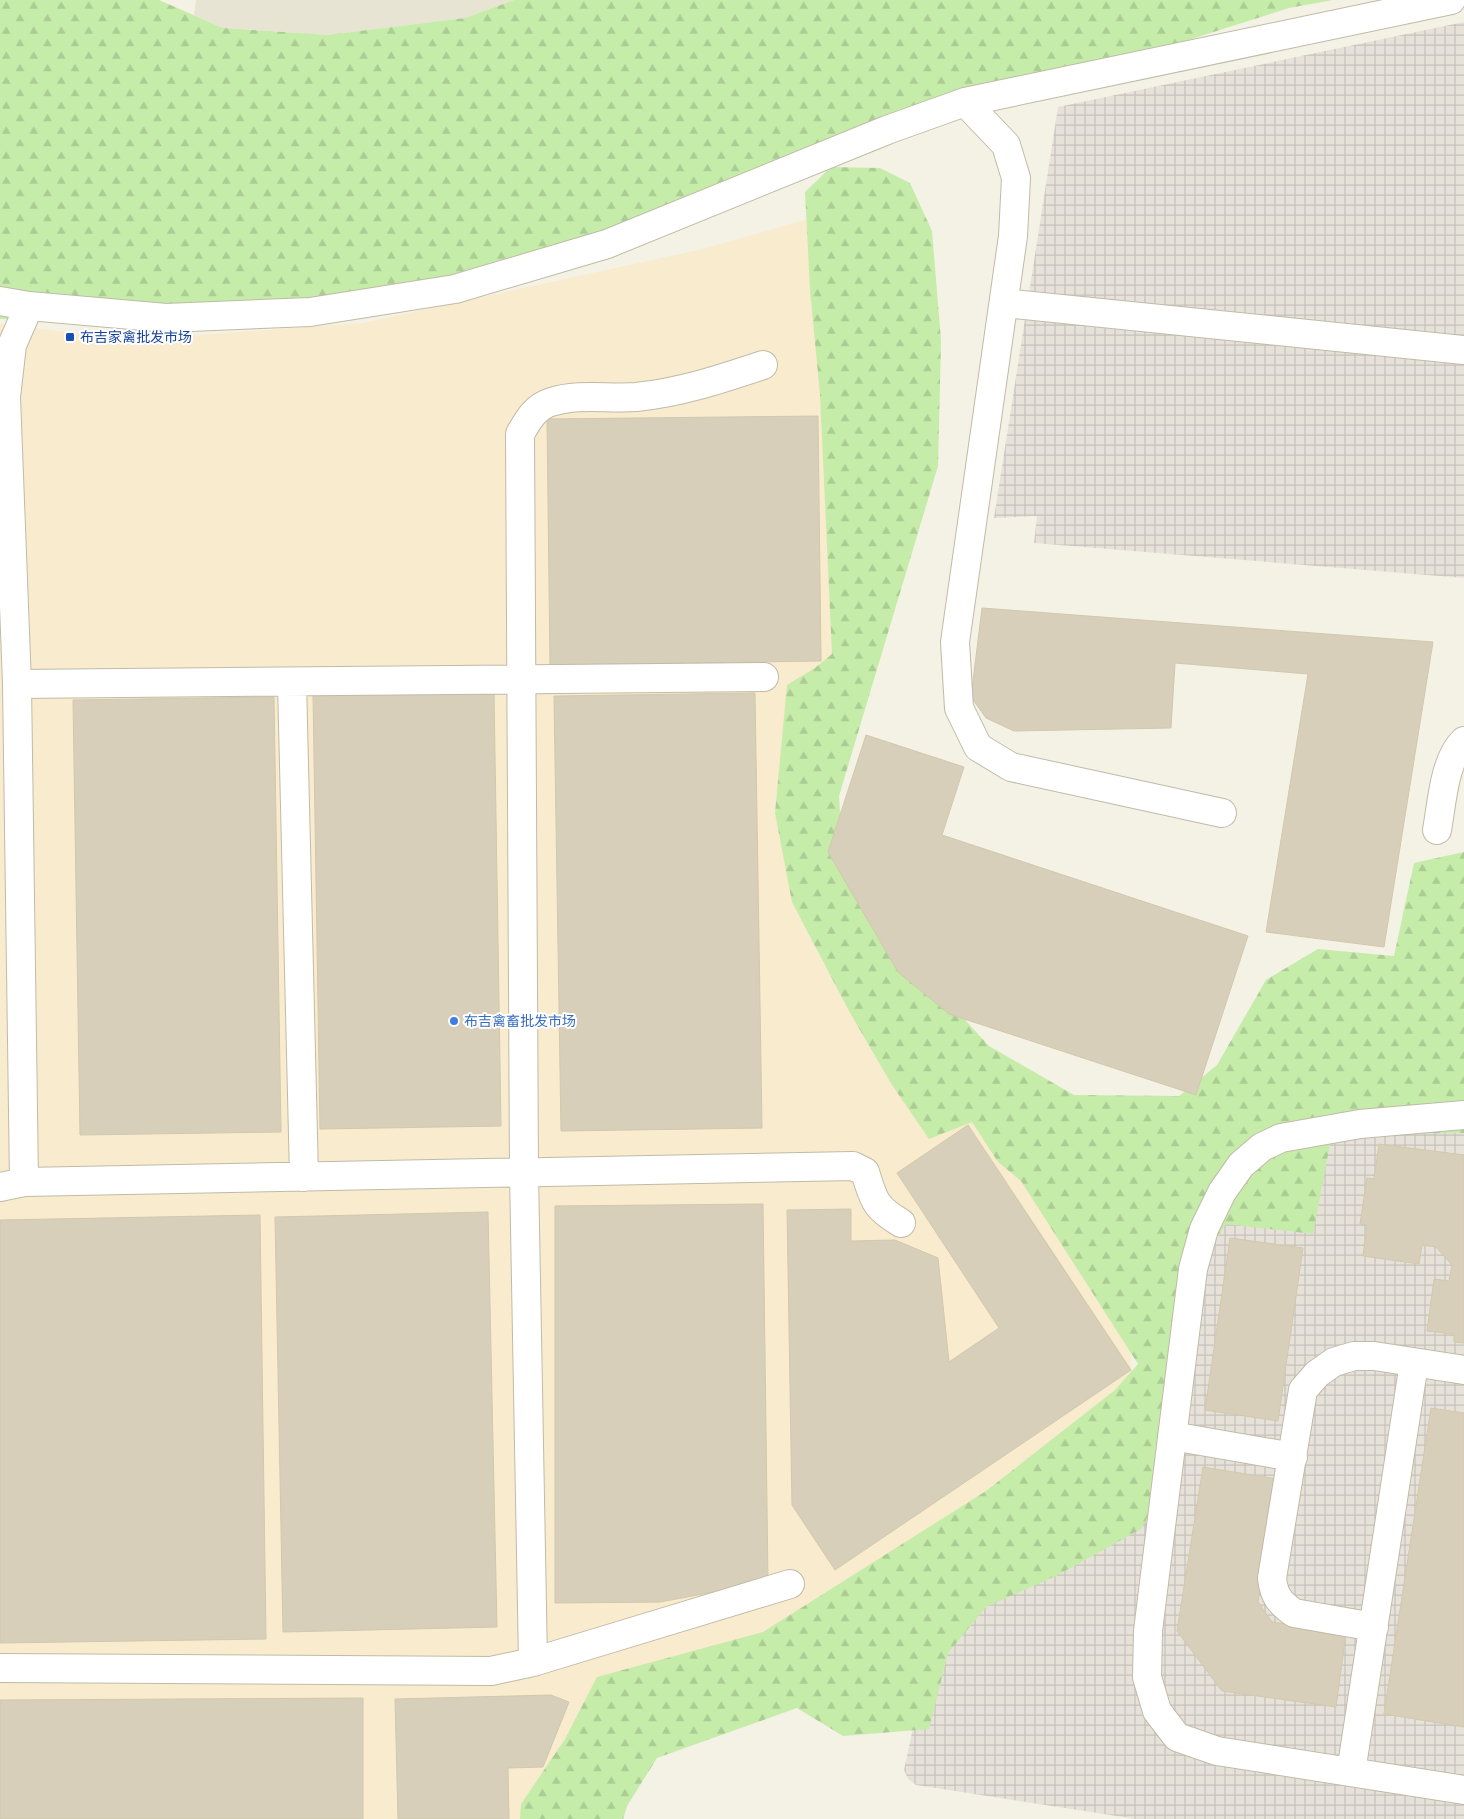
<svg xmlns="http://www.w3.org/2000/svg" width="1464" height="1819" viewBox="0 0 1464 1819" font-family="Inter,'Noto Sans SC',sans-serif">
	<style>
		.residential { fill: #e8e4d3 }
		.commercial { fill: #f8ebce }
		.industrial { fill: url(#industrial-grid) }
		.forest { fill: url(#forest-firs) }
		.building { fill: #d7cfba; stroke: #d2c8ac }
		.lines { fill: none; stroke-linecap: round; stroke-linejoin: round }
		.minor-casing { stroke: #c0bba7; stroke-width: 30 }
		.minor { stroke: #fff; stroke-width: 28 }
		.transit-dot { fill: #1a4fb4; stroke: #fff; stroke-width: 2 }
		.shop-dot { fill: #3f7fe0; stroke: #fff; stroke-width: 2 }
		.labels { text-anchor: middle; stroke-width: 4; stroke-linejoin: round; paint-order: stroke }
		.transit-label { font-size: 14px; fill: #164399; stroke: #fff; text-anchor: start }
		.shop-label { font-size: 14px; fill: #366cbe; stroke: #fff; text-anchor: start }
	</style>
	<defs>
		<pattern id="industrial-grid" width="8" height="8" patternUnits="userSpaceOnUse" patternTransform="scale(1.25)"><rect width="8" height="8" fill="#e6e2da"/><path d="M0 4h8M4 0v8" fill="none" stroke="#c7c3bc"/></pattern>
		<pattern id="forest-firs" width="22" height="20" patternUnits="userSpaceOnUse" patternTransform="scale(1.25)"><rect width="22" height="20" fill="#c6ecaa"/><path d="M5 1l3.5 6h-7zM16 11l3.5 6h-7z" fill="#abcc93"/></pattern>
	</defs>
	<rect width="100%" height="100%" fill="#f4f1e5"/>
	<!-- residential -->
	<path class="residential" d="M 196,0 L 514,0 L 465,18 L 327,35 L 223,28 L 194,15 Z"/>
	<!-- commercial -->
	<path class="commercial" d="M 840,210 L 855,516 L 820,843 L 1123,1220 L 1134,1417 L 664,1693 L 592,1819 L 0,1819 L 0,324 L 131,340 L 363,323 L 703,249 Z"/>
	<!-- industrial -->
	<path class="industrial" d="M 1464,22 L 1464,578 L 1034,543 L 1037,516 L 994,518 L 1058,107 Z
		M 1464,1104 L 1464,1819 L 1136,1819 L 916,1785 L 908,1779 L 904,1770 L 927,1662 L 953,1618 L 1114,1520 L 1223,1161 Z"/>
	<!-- forest -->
	<path class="forest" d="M 0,0 L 159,0 L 223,28 L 327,35 L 465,18 L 514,0 L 1333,0 L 1289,8 L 683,200 L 573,244 L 458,276 L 182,322 L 0,319 Z
		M 831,167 L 880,168 L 910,183 L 932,231 L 941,340 L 938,466 L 839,796 L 843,865 L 908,958 L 989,1046 L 1074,1095 L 1179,1096 L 1217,1065 L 1266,980 L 1318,949 L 1394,956 L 1414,863 L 1464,852 L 1464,1133 L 1365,1134 L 1330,1144 L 1313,1234 L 1226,1224 L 1204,1257 L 1174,1468 L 1141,1529 L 1056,1576 L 986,1607 L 948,1653 L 929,1729 L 843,1736 L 797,1708 L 657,1758 L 627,1806 L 623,1819 L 520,1819 L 521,1804 L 565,1739 L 597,1677 L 763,1632 L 986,1491 L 1115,1390 L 1138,1364 L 1021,1181 L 998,1162 L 972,1122 L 929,1139 L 892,1085 L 849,1011 L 792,902 L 775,813 L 787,685 L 815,668 L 832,654 L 820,394 L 810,290 L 805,192 Z"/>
	<!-- building -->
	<path class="building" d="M 818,416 L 821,661 L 550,665 L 547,419 Z
		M 982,608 L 1433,642 L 1384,947 L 1266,932 L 1308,674 L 1175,663 L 1171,728 L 1014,731 L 986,718 L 971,697 Z
		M 494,692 L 501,1126 L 320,1129 L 313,695 Z
		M 755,693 L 762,1128 L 561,1131 L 554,696 Z
		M 274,697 L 281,1132 L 80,1135 L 73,700 Z
		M 866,735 L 964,767 L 942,835 L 1248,936 L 1196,1095 L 949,1014 L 898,972 L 828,852 Z
		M 968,1125 L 1131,1370 L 835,1570 L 792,1505 L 787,1210 L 851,1209 L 851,1241 L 895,1240 L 938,1258 L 949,1362 L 999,1328 L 897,1173 Z
		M 1379,1144 L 1464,1155 L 1464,1343 L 1454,1342 L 1454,1334 L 1427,1331 L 1434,1279 L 1449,1281 L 1452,1265 L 1436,1247 L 1422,1245 L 1419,1264 L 1363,1256 L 1367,1225 L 1360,1224 L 1367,1178 L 1374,1179 Z
		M 763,1204 L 768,1582 L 660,1602 L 555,1603 L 555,1206 Z
		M 488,1212 L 497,1627 L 283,1632 L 275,1217 Z
		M 260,1215 L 266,1639 L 0,1643 L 0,1220 Z
		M 1230,1238 L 1303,1248 L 1278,1421 L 1205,1410 Z
		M 1431,1408 L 1464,1413 L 1464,1727 L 1384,1714 Z
		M 1203,1467 L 1277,1479 L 1258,1602 L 1272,1622 L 1346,1633 L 1336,1707 L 1222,1691 L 1177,1631 Z
		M 551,1695 L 569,1702 L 543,1767 L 508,1768 L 509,1819 L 398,1819 L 395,1699 Z
		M 363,1698 L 363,1819 L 0,1819 L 0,1700 Z"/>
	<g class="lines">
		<!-- minor casing -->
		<g class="minor-casing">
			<path id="minor" d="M 965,102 L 1006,145 L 1016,178 L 1013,236 L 955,642 L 959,708 L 978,747 L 1011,767 L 1222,813
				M 0,301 L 29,306 L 166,318 L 310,312 L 455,289 L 607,244 L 887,130 L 965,102 L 1451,0
				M 1004,303 L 1464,350
				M 292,682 L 304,1177
				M 17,684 L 764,677
				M 1437,830 C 1442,803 1444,760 1464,741
				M 1464,1115 L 1360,1124 L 1281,1138 L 1262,1147 L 1241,1165 L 1222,1192 L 1204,1229 L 1193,1269 L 1148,1631 L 1147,1677 L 1157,1711 L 1177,1737 L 1217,1751 L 1464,1790
				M 24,1182 L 853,1166 L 865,1172 C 874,1200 874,1207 901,1223
				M 0,1187 L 24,1182 L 17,684 L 6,397 L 12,345 L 29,306
				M 1172,1436 L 1293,1457
				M 1374,1627 L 1294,1613 C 1279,1602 1274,1596 1272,1578 L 1303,1390 L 1317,1374 L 1334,1362 L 1354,1356 L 1374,1356 L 1464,1370
				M 533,1662 L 524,1172 L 520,434 C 528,420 535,407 551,402 C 579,393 607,399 636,397 C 679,393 721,379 763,365
				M 0,1668 L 491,1671 L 533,1662 L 790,1584
				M 1351,1772 L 1414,1363"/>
		</g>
		<!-- minor -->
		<use href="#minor" class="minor"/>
	</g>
	<!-- markers -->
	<rect class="transit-dot" x="65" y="332" width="10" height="10" rx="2.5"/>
	<circle class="shop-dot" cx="454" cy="1021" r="5"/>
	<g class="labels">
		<!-- transit labels -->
		<g class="transit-label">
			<text x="80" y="342">布吉家禽批发市场</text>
		</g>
		<!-- shop labels -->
		<g class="shop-label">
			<text x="464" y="1026">布吉禽畜批发市场</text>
		</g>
	</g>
</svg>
